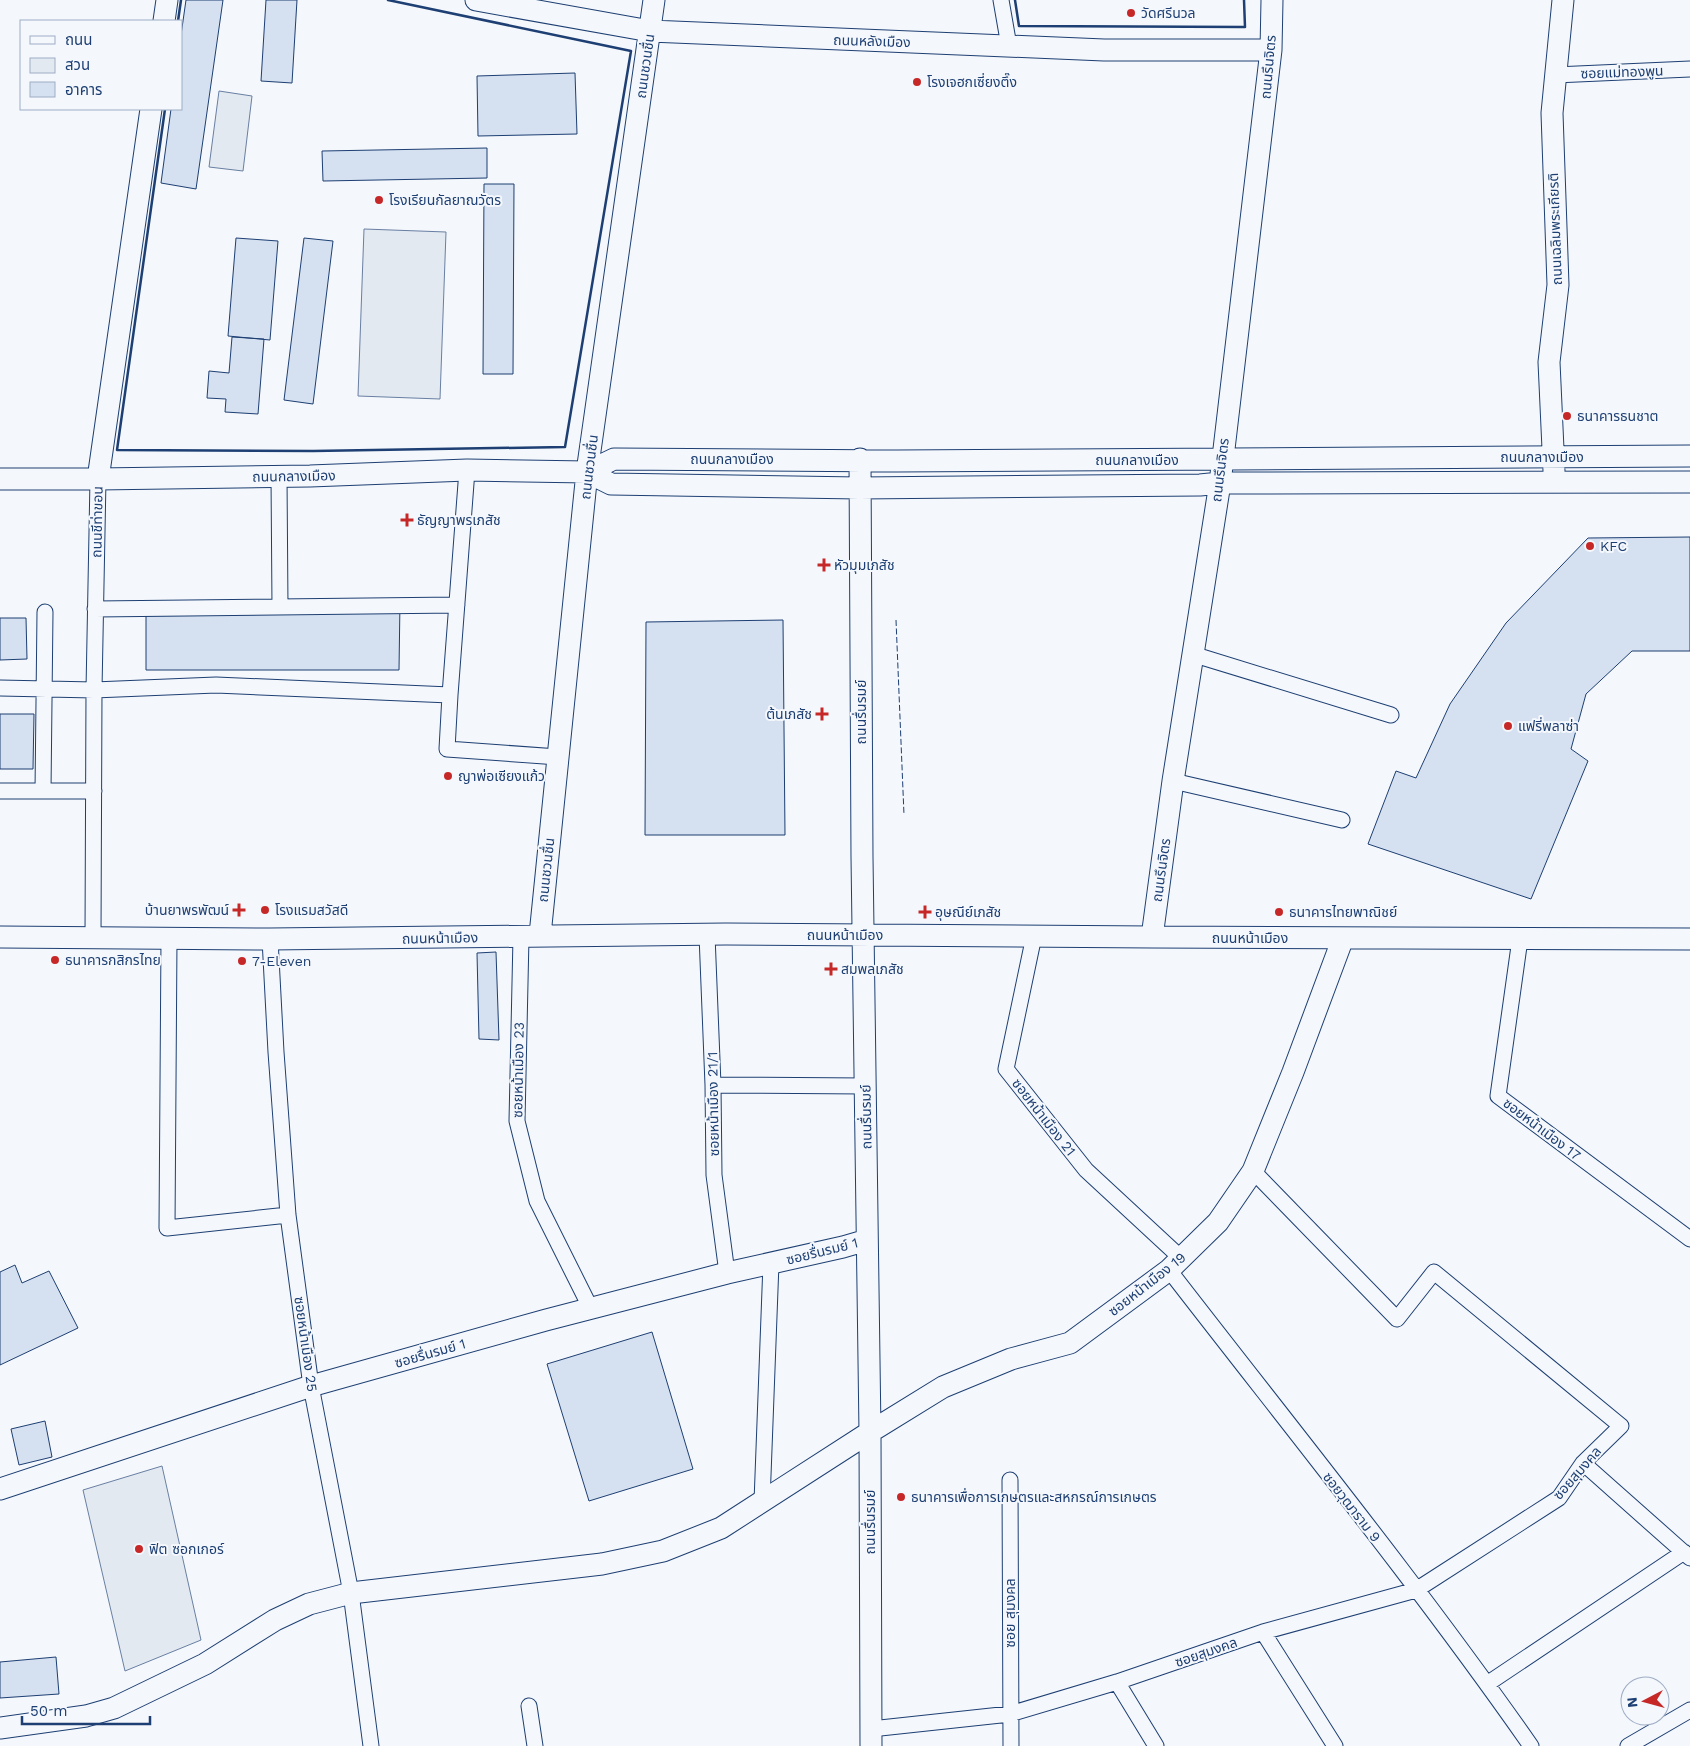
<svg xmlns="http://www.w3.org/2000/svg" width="1690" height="1746" viewBox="0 0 1690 1746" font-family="'Work Sans','Noto Sans Thai',sans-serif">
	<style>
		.green { fill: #e3e9f0; stroke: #687fa3 }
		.building { fill: #d5e0f0; stroke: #1d3f73 }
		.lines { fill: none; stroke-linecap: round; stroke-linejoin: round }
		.street-casing { stroke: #1d3f73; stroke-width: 17 }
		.secondary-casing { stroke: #1d3f73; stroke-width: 23 }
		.street { stroke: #f4f7fb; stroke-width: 15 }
		.secondary { stroke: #f4f7fb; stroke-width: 21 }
		.fence { stroke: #1d3f73; stroke-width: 1; stroke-dasharray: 6 2.5; stroke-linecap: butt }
		.wall { stroke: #1d3f73; stroke-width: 2.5 }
		.poi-dot { fill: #c62828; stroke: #f4f7fb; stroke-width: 2 }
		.labels { text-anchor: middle; stroke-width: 4; stroke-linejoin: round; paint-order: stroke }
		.poi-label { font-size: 14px; fill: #1d3f73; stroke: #f4f7fb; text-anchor: start }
		.street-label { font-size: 14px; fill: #1d3f73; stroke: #f4f7fb }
	</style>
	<rect width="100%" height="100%" fill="#f4f7fb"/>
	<!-- green -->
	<path class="green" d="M 219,91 L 252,96 L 243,171 L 209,167 Z
		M 364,229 L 446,232 L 440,399 L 358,396 Z
		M 162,1466 L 201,1640 L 125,1671 L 83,1490 Z"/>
	<!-- building -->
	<path class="building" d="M 186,0 L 223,0 L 196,189 L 161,183 L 171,109 L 181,109 L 181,35 Z
		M 266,0 L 297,0 L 292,83 L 261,81 Z
		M 575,73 L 577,134 L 478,136 L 477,76 Z
		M 487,148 L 487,178 L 323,181 L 322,151 Z
		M 484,184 L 514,184 L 513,374 L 483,374 Z
		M 236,238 L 278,241 L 270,340 L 228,336 Z
		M 304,238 L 333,241 L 313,404 L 284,400 Z
		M 232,337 L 264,339 L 258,414 L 225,412 L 226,399 L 207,398 L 209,371 L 229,373 Z
		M 1690,537 L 1690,651 L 1632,651 L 1586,694 L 1571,749 L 1588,761 L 1531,899 L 1368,844 L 1396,771 L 1416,778 L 1450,704 L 1506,623 L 1588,538 Z
		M 400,601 L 399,670 L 146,670 L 146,605 Z
		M 0,618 L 26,618 L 27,659 L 0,660 Z
		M 783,620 L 785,835 L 645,835 L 646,622 Z
		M 0,714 L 34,714 L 33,769 L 0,769 Z
		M 496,952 L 499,1040 L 479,1039 L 477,953 Z
		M 15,1265 L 22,1283 L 49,1271 L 78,1328 L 0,1365 L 0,1272 Z
		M 652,1332 L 693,1469 L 589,1501 L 547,1364 Z
		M 45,1421 L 52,1457 L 19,1465 L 11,1429 Z
		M 56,1657 L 59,1694 L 0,1698 L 0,1662 Z"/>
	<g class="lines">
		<!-- street casing -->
		<g class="street-casing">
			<path id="street" d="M 1001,0 L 1009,46
				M 1555,75 L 1690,69
				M 279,476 L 280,607
				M 95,609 L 457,605
				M 1192,654 L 1391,715
				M 0,688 L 94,690 L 216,685 L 450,695 L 467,470
				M 450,695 L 447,749 L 558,757
				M 1173,781 L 1342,820
				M 0,791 L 94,791
				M 43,791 L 45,612
				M 707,935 L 713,1085 L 714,1175 L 727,1273
				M 1034,936 L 1006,1069 L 1086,1170 L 1181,1258
				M 521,937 L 517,1121 L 537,1201 L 591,1309
				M 93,938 L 94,690 L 98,479
				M 169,939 L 167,1228 L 288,1215
				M 270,939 L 276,1052 L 288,1215 L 311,1386 L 351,1593 L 371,1746
				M 1520,939 L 1498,1096 L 1690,1239
				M 713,1085 L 865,1086
				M 1169,1270 C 1291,1428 1417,1583 1531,1746
				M 1583,1463 L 1690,1558
				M 1010,1480 L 1011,1746
				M 762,1502 L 771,1263
				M 1263,1632 L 1335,1746
				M 1117,1682 L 1156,1746
				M 1487,1684 L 1684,1552
				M 529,1706 L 535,1746
				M 871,1729 L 1010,1714 L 1117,1682 L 1263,1632 L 1416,1590 L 1559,1498 L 1583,1463 L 1621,1426 L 1434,1272 L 1397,1319 L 1253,1171
				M 1628,1746 L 1690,1710"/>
		</g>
		<!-- secondary casing -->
		<g class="secondary-casing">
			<path id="secondary" d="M 476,0 L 650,31 L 1104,50 L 1271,50
				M 164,21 L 167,0
				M 860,459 L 862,857 L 870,1432 L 871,1746
				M 1554,471 L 1549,362 L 1558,285 L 1552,113 L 1563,0
				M 587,472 L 614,459 L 897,461 L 1690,456
				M 0,479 L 98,479 L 310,476 L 467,470 L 587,472 L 611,484 L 859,488 L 1200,485 L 1220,483 L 1690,482
				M 98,479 L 151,109
				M 540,935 L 587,472 L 654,0
				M 0,937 L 270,939 L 726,934 L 1152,937 L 1690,939
				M 1152,937 L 1173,781 L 1220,483 L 1271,50 L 1272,0
				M 0,1489 L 311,1386 L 546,1320 L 727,1273 L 843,1247 L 867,1240
				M 0,1728 L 86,1716 L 114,1708 L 205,1664 L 275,1620 L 309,1604 L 351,1593 L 602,1564 L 663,1551 L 721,1528 L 870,1432 L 943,1387 L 1011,1359 L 1070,1343 L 1169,1270 L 1218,1222 L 1253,1171 L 1293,1072 L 1343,938"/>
		</g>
		<!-- street -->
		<use href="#street" class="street"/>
		<!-- secondary -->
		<use href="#secondary" class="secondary"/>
		<!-- fence -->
		<path class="fence" d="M 896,620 L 904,815"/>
		<!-- wall -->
		<path class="wall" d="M 1015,0 L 1019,26 L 1245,27 L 1244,0
			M 178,21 L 181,0
			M 165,109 L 117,450 L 313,451 L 565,447 L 631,51 L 388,0"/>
	</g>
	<!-- markers -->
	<g class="poi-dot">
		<circle cx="1131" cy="13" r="5"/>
		<circle cx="917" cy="82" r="5"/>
		<circle cx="379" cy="200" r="5"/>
		<circle cx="1567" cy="416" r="5"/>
		<path d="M404.5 512.5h5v5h5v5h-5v5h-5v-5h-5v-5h5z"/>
		<circle cx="1590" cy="546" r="5"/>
		<path d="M821.5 557.5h5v5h5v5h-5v5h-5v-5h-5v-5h5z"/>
		<path d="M819.5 706.5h5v5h5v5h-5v5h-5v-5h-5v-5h5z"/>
		<circle cx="1508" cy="726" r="5"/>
		<circle cx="448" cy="776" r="5"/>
		<path d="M236.5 902.5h5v5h5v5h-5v5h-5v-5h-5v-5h5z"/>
		<circle cx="265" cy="910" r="5"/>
		<path d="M922.5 904.5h5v5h5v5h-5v5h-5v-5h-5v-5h5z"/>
		<circle cx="1279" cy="912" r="5"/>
		<circle cx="55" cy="960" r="5"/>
		<circle cx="242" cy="961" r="5"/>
		<path d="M828.5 961.5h5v5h5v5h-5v5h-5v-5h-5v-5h5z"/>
		<circle cx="901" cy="1497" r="5"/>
		<circle cx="139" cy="1549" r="5"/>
	</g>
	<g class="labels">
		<!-- poi labels -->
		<g class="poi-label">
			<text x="1141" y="18">วัดศรีนวล</text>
			<text x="927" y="87">โรงเจฮกเซี่ยงตึ๊ง</text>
			<text x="389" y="205">โรงเรียนกัลยาณวัตร</text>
			<text x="1577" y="421">ธนาคารธนชาต</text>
			<text x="417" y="525">ธัญญาพรเภสัช</text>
			<text x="1600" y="551">KFC</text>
			<text x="834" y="570">หัวมุมเภสัช</text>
			<text x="812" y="719" text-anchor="end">ต้นเภสัช</text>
			<text x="1518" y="731">แฟรี่พลาซ่า</text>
			<text x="458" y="781">ญาพ่อเซียงแก้ว</text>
			<text x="229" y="915" text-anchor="end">บ้านยาพรพัฒน์</text>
			<text x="275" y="915">โรงแรมสวัสดี</text>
			<text x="935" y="917">อุษณีย์เภสัช</text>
			<text x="1289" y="917">ธนาคารไทยพาณิชย์</text>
			<text x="65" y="965">ธนาคารกสิกรไทย</text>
			<text x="252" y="966">7-Eleven</text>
			<text x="841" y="974">สมพลเภสัช</text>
			<text x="911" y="1502">ธนาคารเพื่อการเกษตรและสหกรณ์การเกษตร</text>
			<text x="149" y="1554">ฟิต ซอกเกอร์</text>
		</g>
		<!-- street labels -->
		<g class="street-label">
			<text transform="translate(872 41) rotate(2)" y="5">ถนนหลังเมือง</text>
			<text transform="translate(645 66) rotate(-82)" y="5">ถนนชวนชื่น</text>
			<text transform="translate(1268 67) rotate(-85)" y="5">ถนนรึนจิตร</text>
			<text transform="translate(1622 72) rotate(-2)" y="5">ซอยแม่ทองพูน</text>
			<text transform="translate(1555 229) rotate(-92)" y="5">ถนนเฉลิมพระเกียรติ</text>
			<text x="1542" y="462">ถนนกลางเมือง</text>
			<text x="732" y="464">ถนนกลางเมือง</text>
			<text x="1137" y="465">ถนนกลางเมือง</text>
			<text transform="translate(589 467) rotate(-83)" y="5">ถนนชวนชื่น</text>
			<text transform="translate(1220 470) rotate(-83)" y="5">ถนนรึนจิตร</text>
			<text transform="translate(294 476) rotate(-1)" y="5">ถนนกลางเมือง</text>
			<text transform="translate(97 522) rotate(-89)" y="5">ถนนชีท่าขอน</text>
			<text transform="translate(861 712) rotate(-90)" y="5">ถนนรื่นรมย์</text>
			<text transform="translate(546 870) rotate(-84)" y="5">ถนนชวนชื่น</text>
			<text transform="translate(1161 870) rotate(-82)" y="5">ถนนรึนจิตร</text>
			<text x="845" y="940">ถนนหน้าเมือง</text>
			<text transform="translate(440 938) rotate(-1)" y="5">ถนนหน้าเมือง</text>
			<text x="1250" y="943">ถนนหน้าเมือง</text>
			<text transform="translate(518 1070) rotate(-89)" y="5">ซอยหน้าเมือง 23</text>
			<text transform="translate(713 1104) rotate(-91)" y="5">ซอยหน้าเมือง 21/1</text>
			<text transform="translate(866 1117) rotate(-91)" y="5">ถนนรื่นรมย์</text>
			<text transform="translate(1044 1117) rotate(52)" y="5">ซอยหน้าเมือง 21</text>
			<text transform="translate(1542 1129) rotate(37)" y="5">ซอยหน้าเมือง 17</text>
			<text transform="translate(822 1251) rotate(-14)" y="5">ซอยรื่นรมย์ 1</text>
			<text transform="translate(1147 1284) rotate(-38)" y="5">ซอยหน้าเมือง 19</text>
			<text transform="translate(306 1344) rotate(82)" y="5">ซอยหน้าเมือง 25</text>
			<text transform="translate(430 1353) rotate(-16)" y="5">ซอยรื่นรมย์ 1</text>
			<text transform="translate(1577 1473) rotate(-49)" y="5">ซอยสุมงคล</text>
			<text transform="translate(1352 1507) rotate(52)" y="5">ซอยวุฒาราม 9</text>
			<text transform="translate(870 1522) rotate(-90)" y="5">ถนนรื่นรมย์</text>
			<text transform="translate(1010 1613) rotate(-90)" y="5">ซอย สุมงคล</text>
			<text transform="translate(1206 1652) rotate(-19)" y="5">ซอยสุมงคล</text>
		</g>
	</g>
	<!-- legend -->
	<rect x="20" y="20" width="162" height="90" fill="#f4f7fb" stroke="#9eadc5"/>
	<rect x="30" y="36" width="25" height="8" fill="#f4f7fb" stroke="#9eadc5"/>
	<text x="65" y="45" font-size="15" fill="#1d3f73">ถนน</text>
	<rect x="30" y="58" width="25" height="15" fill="#e3e9f0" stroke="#9eadc5"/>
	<text x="65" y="70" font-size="15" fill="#1d3f73">สวน</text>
	<rect x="30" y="82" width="25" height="15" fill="#d5e0f0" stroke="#9eadc5"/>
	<text x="65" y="95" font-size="15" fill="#1d3f73">อาคาร</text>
	<!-- north arrow -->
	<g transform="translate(1645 1701) rotate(264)"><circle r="24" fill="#f4f7fb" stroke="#9eadc5"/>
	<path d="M0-4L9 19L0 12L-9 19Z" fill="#c62828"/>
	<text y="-8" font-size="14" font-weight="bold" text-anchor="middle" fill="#1d3f73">N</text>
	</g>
	<!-- scale -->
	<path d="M22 1716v8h128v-8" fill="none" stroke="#1d3f73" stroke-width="2.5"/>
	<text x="30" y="1716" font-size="15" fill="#1d3f73" stroke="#f4f7fb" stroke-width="4" paint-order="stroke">50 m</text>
</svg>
